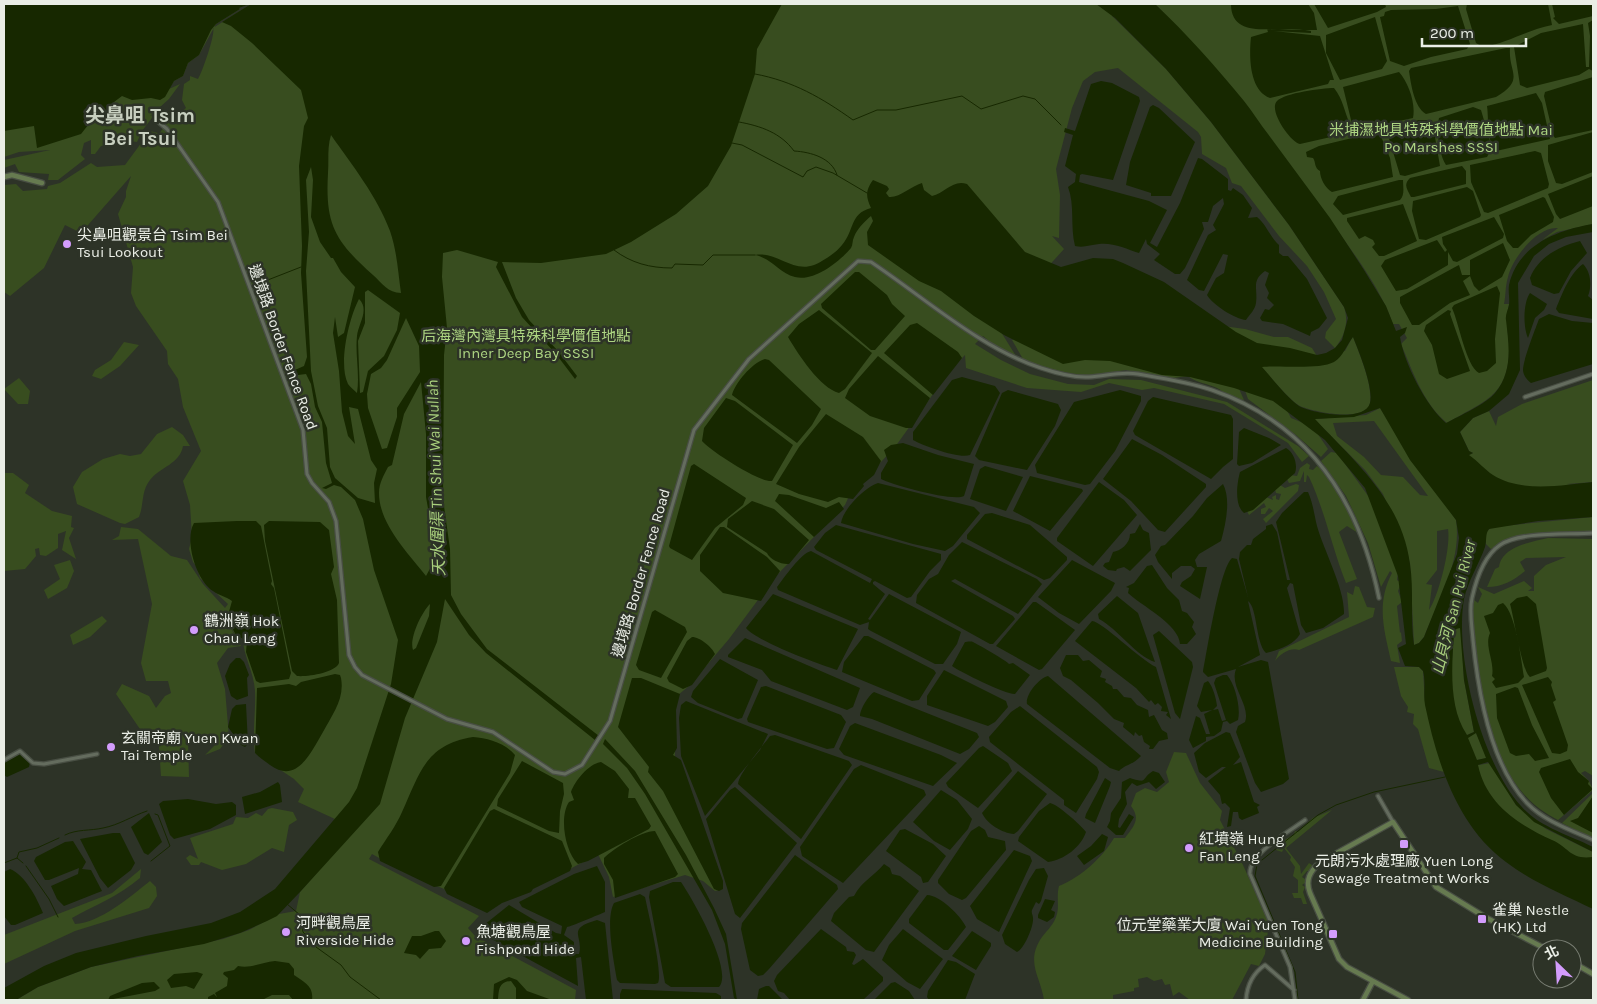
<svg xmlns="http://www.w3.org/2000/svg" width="1597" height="1004" viewBox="0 0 1597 1004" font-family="Karla,'Noto Sans TC',sans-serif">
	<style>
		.green { fill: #384d1f; fill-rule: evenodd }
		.water { fill: #172800; fill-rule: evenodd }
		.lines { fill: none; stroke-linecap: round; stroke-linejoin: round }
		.stream { stroke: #172800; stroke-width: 1 }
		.street-casing { stroke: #484e43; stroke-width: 5.5 }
		.secondary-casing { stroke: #484e43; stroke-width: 7 }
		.street { stroke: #646c5e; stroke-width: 3 }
		.secondary { stroke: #667a50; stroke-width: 4.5 }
		.poi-dot { fill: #d39cfc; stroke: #2d3327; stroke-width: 2 }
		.labels { text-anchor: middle; stroke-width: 5; stroke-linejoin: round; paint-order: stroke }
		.park-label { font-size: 15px; fill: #add582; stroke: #2d3327 }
		.poi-label { font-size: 15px; fill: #eaeee6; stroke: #2d3327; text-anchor: start }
		.street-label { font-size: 15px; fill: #eaeee6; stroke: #2d3327 }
		.water-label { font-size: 16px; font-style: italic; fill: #a9d07d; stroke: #2d3327 }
		.district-label { font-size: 20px; font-weight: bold; fill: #c7cfbf; stroke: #2d3327 }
	</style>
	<rect width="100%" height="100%" fill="#2d3327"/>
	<!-- green -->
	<path class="green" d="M 4,4 L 250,4 L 239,8 L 240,9 L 216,24 L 199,55 L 188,63 L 183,76 L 174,81 L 169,89 L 180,84 L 169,99 L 150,116 L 155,114 L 142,131 L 137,142 L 116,139 L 112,144 L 101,146 L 95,154 L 91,154 L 91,140 L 84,143 L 81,155 L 85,159 L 58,180 L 48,180 L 49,174 L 19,172 L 15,164 L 4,168 L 4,160 L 50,150 L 19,152 L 4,157 Z
		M 251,4 L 1124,4 L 1112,16 L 1166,69 L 1211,122 L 1289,225 L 1344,307 C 1349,322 1345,336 1335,348 L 1325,338 L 1326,332 L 1336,319 L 1324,292 L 1307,266 L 1279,236 L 1241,186 L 1232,183 L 1226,168 L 1202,154 L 1201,137 L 1198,132 L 1118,68 L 1095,72 L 1083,81 L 1072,108 L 1056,169 L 1060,195 L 1059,238 L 1052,236 L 1064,249 L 1045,270 L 1001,332 L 1016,356 L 1003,353 L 983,336 L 975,344 L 1001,360 L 1030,374 L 1068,384 L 1094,385 L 1109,379 L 1141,380 L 1227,402 L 1298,446 L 1309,456 L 1302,462 L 1288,443 L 1224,404 L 1154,388 L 1142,390 L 1109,383 L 1081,392 L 1027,388 L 966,368 L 965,355 L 951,369 L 895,447 L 849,496 L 845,505 L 775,577 L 729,639 L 689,686 L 678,695 L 674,703 L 675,761 L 719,890 L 715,891 L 703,881 L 685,875 L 613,897 L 609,877 L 598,854 L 555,877 L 449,891 L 408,874 L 372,854 L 369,859 L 479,916 L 468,928 L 475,936 L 576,990 L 575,1000 L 16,1000 L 38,987 L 91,967 L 223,939 L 249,930 L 279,914 L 296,911 L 300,892 L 351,834 L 335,819 L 298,802 L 304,789 L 294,779 L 255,753 C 252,733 256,711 255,691 C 254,672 243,655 243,639 L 235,634 L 229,625 L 241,646 L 228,648 L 217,663 L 225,689 L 229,737 L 220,749 L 205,755 L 215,745 L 198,741 L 196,737 L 188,740 L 189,777 L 161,776 L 159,746 L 144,735 L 116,694 L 122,684 L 149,696 L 156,708 L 165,696 L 171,693 L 168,681 L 146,681 L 141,663 L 152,604 L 138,539 L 112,540 L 119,536 L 121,527 L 138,529 L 171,556 L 187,560 L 203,584 L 225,608 L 228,604 L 200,578 L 197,567 L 193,562 L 189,549 L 192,537 L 190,505 L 183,481 L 201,451 L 183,407 L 178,379 L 168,364 L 167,351 L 136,306 L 131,293 L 133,267 L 118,214 L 126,197 L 126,191 L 131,176 L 81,233 L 65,225 L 44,268 L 10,296 L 4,292 L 4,185 L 16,184 L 23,191 L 47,189 L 48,186 L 60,183 L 91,163 L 97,167 L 125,165 L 150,131 L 158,133 L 156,138 L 169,120 L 186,108 L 182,100 L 184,84 L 190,80 L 190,76 L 198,79 C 202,73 216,33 213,28 Z
		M 1155,4 L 1593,4 L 1593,224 L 1557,232 L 1542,240 L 1558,228 C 1537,226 1512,259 1508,277 C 1505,287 1506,295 1504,304 L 1509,304 C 1505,319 1508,331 1509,346 C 1510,397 1483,401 1447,423 C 1423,403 1413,372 1401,344 L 1407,338 L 1399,324 L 1393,324 C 1379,285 1352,251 1328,218 C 1274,141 1220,71 1155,4 Z
		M 1223,326 L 1245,329 L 1274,337 L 1288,337 L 1312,348 L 1320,361 L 1259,350 Z
		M 1353,336 C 1359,354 1373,384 1370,403 C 1367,423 1313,412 1300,406 C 1290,401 1269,375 1259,365 L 1345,351 Z
		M 1017,339 L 1236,382 L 1244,400 L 1228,398 C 1218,382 1202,387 1188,376 L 1166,379 L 1126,370 L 1087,376 L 1034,367 L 1023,359 L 1012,340 Z
		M 124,342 L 139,345 L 120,366 L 101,379 L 92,376 L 95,370 L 111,360 Z
		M 19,378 L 30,391 L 28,404 L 18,404 L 4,389 Z
		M 1241,379 L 1284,405 L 1291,418 L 1313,427 L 1328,449 L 1321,457 L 1296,435 L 1248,399 Z
		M 1593,380 L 1593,482 L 1567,484 L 1577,486 C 1516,498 1485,494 1444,444 L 1445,440 L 1459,436 L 1469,455 L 1473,453 L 1469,451 L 1460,432 L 1473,418 L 1489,411 L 1496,426 L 1498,417 L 1522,404 Z
		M 1380,408 L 1456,520 C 1462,560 1439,600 1424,637 L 1419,643 L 1414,645 L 1410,563 L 1383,494 L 1365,470 L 1314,419 L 1366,415 ZM 1374,421 L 1428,496 L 1420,495 L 1403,477 L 1381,475 L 1364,457 L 1337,436 L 1333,423 ZM 1448,529 C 1451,547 1439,595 1429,610 L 1432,585 L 1426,584 L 1437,570 L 1437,531 Z
		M 172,427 L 183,435 L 190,446 L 183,446 C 180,464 160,467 150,480 C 141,491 144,505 139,517 L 125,524 L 120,523 L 77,504 L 73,487 L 82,472 L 103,459 L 120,454 L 130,456 L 141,454 L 157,434 Z
		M 1331,452 L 1337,453 L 1374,504 L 1398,570 L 1397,580 L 1401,583 L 1398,591 L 1402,602 L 1397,606 L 1400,633 L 1401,632 L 1402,641 L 1397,645 L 1400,663 L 1391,661 C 1384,629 1376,604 1392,573 L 1390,571 L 1381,587 L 1368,543 L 1346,496 L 1321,461 Z
		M 1307,463 L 1310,465 L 1309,469 L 1313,470 L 1317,466 L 1321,469 L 1340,496 L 1358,533 L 1347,526 L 1339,532 L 1357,579 L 1346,583 C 1332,548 1325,511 1309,477 L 1307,475 L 1306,482 L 1304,482 L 1304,471 L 1300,481 L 1289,483 L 1287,479 L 1290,475 L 1297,476 L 1300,468 Z
		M 4,473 L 13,473 L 29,485 L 25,493 L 52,511 L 72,516 L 71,527 L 74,528 L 69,538 L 76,559 L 62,550 L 66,531 L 58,534 L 58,548 L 46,556 L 40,555 L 39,548 L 35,549 L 36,556 L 25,569 L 4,571 Z
		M 1296,484 L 1299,485 L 1298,491 L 1266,523 L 1263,519 L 1273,511 L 1269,508 L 1265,514 L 1261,514 L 1261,509 L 1266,507 L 1264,503 L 1249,515 L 1247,511 L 1266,497 L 1273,500 L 1272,497 L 1276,495 L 1276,499 L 1279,500 L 1281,494 L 1276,493 L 1275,489 L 1280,485 L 1285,488 Z
		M 1593,517 L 1593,532 C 1556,533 1524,529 1491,549 L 1486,544 L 1486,532 L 1492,527 Z
		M 1548,538 L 1593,539 L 1593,776 L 1585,771 L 1581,773 L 1589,781 L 1593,790 L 1558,820 C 1515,799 1496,757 1487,711 L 1483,712 C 1480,675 1467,637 1474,600 L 1478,603 L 1482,594 L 1478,587 L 1494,594 L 1524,581 L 1532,588 L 1528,591 L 1534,591 L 1534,576 L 1546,565 L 1566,557 L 1526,558 L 1520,562 L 1525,571 C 1513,581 1502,587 1487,587 L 1495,569 L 1499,567 C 1502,546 1532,542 1548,538 Z
		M 70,560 L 74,571 L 67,588 L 48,599 L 44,590 L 60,579 L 54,565 Z
		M 1355,586 L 1359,587 L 1367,607 L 1375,608 L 1373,617 L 1299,650 C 1290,647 1280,654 1275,661 L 1279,651 L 1349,617 L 1347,592 L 1353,595 Z
		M 102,616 L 107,621 L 90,637 L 73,645 L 70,635 Z
		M 1458,627 L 1461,629 L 1464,680 L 1474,732 L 1467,735 L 1476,733 L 1487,758 L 1477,760 L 1479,765 L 1490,763 L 1516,805 L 1546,829 L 1593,852 L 1593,878 L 1482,808 L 1449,696 L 1454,633 Z
		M 1394,667 L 1419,667 L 1423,671 L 1425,702 L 1444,772 L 1429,768 L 1418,729 L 1413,724 L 1414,714 L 1407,712 L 1408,707 L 1401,696 Z
		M 1174,752 L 1186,753 L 1200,783 L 1222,811 L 1220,820 L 1243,865 L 1269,923 L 1265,954 L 1259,966 L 1251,964 L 1232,1000 L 1190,1000 L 1179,992 L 1173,996 L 1170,984 L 1165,985 L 1162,979 L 1154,981 L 1147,977 L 1138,979 L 1139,987 L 1134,988 L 1134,991 L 1113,995 L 1113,1000 L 1044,1000 C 1041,978 1026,963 1040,940 C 1045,932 1053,926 1056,917 C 1060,908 1056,897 1059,886 C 1081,877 1102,858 1114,838 L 1125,838 C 1134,826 1141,819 1131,806 L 1136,793 L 1145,788 L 1157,792 L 1169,782 L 1166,772 Z
		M 1593,793 L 1593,839 L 1562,823 Z
		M 272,808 L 293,812 L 297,820 L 289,825 L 284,852 L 272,848 L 246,864 L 222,870 L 201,862 L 199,865 L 191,865 L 186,858 L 190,855 L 198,859 L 190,838 L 233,824 L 236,817 L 248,818 L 256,813 L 262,816 L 268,809 Z
		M 1332,810 L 1286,848 L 1300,866 L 1301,874 L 1309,863 L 1312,865 L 1315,871 L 1307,871 L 1302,877 L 1305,879 L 1306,882 L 1302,885 L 1305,887 L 1303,892 L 1307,904 L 1303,904 L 1301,898 L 1294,898 L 1292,893 L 1298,893 L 1298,880 L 1293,876 L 1295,867 L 1290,860 L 1291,857 L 1284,848 L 1282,852 L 1276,850 L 1281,846 L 1280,842 L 1294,835 L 1295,831 L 1298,832 L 1313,818 Z
		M 141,869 L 140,878 C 119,896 95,905 72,918 L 75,924 C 100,923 131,896 150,881 L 156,887 L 157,896 L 149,908 L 75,931 L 4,964 L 4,935 L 112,893 Z"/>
	<!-- water -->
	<path class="water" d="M 4,4 L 250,4 L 239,8 L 240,9 L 216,24 L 211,30 L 199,55 L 188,63 L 183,76 L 174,81 L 165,97 L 160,100 L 151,98 L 132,100 L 122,96 L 110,105 L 102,117 L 99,116 L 92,120 L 81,134 L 37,148 L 34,126 L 4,131 Z
		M 251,4 L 782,4 L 757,49 L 755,74 L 731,146 L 708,186 L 676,214 L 631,242 L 606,254 L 541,263 L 502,262 L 516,298 L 529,320 L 558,351 L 577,376 L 575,379 L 556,354 L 522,317 L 496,267 L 498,262 L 457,250 L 443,253 L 442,277 L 447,328 L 444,355 L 443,499 L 450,549 L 451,595 L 461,614 L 487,649 L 599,736 L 595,740 L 486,653 L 469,635 L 445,599 L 437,642 L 405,718 L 380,804 L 300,892 L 277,916 L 267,921 L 240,933 L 204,944 L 138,956 L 91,967 L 38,987 L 16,1000 L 4,1000 L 4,988 L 44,966 L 76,953 L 146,936 L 211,923 L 240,912 L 275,889 L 349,802 L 357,788 L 391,684 L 398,640 L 374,570 L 363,519 L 355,500 L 341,487 L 334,485 L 326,489 L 322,488 L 332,483 L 326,463 L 322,422 L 315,407 L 311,384 L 306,374 L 290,376 L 288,373 L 304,366 L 307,357 L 301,273 L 302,246 L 299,166 L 304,126 L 308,118 L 301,90 L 252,43 L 231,26 L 222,22 ZM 331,135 C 352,165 377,196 390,231 C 397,251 398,272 401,293 C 388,293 382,283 373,275 C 335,241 325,225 328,173 C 329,159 327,148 331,135 ZM 311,167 L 313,180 L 311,217 L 320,242 L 331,258 L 333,258 L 341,272 L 355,287 L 344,333 L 338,337 L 335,317 L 333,333 L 339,371 L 342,412 L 348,436 L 355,444 L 349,407 L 358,409 L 371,460 L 377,469 L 374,483 L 375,503 L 358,498 L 335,478 L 330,467 L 327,428 L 318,406 L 311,371 L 306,271 L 309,232 L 306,180 ZM 368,290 L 400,313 L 397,330 L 384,356 L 368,371 L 363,392 L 360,393 L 358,341 L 365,323 L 365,292 ZM 359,299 C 370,310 358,324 357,336 C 355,355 360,374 357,393 C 354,390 350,387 348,384 C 338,364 349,318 359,299 ZM 406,318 L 419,346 L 420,372 L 397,408 L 397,417 L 387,448 L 382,449 L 368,408 L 367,394 L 371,374 L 381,368 L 387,360 ZM 421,382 L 426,434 L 426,497 L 435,548 L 433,563 L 426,576 C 408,553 379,524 379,493 C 379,483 384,475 388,467 L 392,465 L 404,414 ZM 430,604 L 429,616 L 416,648 L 413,650 C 409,639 421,613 430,604 Z
		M 1096,4 L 1155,4 C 1187,34 1216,67 1244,101 C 1253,112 1260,124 1268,134 L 1330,218 L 1364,270 L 1386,306 L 1396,331 L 1407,327 L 1405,333 L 1400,337 C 1404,363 1426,406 1446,423 C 1459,416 1486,404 1495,393 C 1513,371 1509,346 1506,320 C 1505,315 1508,310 1509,305 C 1510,299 1508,292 1509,285 C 1518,245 1557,230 1593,224 L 1593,232 L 1566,237 L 1549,244 L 1534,256 L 1518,283 L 1520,370 L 1509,394 L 1489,411 L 1473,418 L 1460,432 L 1469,451 L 1473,453 L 1469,455 C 1478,461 1485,470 1493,475 C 1521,493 1563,485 1593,482 L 1593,517 L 1538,521 L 1489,529 C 1485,534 1487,540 1485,547 C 1479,564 1468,581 1464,599 C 1454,656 1482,764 1521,806 C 1539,827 1569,835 1593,847 L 1593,852 L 1534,822 L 1516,805 L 1488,762 L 1478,765 C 1486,804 1519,825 1552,840 C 1570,848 1570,860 1593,857 L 1593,909 C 1564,895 1532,882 1506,862 C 1457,826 1437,762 1425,705 C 1423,694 1426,682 1423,671 L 1419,667 L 1405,666 L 1398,648 L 1406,644 L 1398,576 L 1365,488 L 1325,440 L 1273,401 L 1234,388 L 1190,377 L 1162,375 L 1110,361 L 1085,360 L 1063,364 L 1004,335 L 974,316 L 941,291 L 919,281 L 868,245 L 867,232 L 873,221 L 871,216 C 864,222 857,229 854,237 C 852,241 853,245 851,248 C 839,262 814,282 795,277 C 779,273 773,259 755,255 C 777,251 792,273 814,265 C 822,262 837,252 842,245 C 855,230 849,214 871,208 C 866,197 865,191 873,180 L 887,186 L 889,189 L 886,193 L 889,197 C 900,198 911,186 922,183 L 924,190 L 932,196 C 945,193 953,179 967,184 L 1025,252 L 1061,267 L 1093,258 L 1113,259 L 1123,263 L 1164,282 L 1236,332 L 1257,343 L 1290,348 L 1317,355 L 1326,353 L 1335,348 L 1342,340 L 1348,318 L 1344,307 L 1289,225 L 1211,122 L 1166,69 L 1115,18 ZM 1353,337 C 1359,352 1374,388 1370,403 C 1365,423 1311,413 1299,406 C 1288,399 1271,377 1262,367 C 1279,365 1319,370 1334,362 C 1343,357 1347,344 1353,337 ZM 1380,408 L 1410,460 L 1456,520 L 1459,538 L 1457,554 L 1424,637 L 1419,643 L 1414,645 C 1410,619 1414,590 1410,564 C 1402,501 1355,462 1315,419 L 1354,417 ZM 1460,628 L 1464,680 L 1474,732 L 1467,735 C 1448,707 1452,665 1454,633 L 1456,629 ZM 1476,733 L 1486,758 L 1477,760 L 1468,738 Z
		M 1231,4 L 1308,4 L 1314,13 L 1317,30 L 1305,30 L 1311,31 L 1311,33 L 1274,31 L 1320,36 L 1334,80 L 1330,80 L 1328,84 L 1270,98 C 1249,90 1249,56 1251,37 L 1268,32 L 1267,29 L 1303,30 C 1276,25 1231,41 1231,4 Z
		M 1314,4 L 1385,4 L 1386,7 L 1377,12 L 1328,28 Z
		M 1467,4 L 1548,4 L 1552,25 C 1527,30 1508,43 1483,47 L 1476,43 L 1466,9 Z
		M 1552,4 L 1593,4 L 1593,16 L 1559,24 L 1553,18 L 1555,17 Z
		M 1458,6 L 1470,44 L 1467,49 L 1431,57 L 1404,66 L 1390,61 L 1380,17 L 1384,16 L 1385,12 L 1391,10 L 1436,9 Z
		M 1375,17 L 1387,61 L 1382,69 L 1340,80 L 1326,53 L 1326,35 Z
		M 1593,20 L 1593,71 L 1589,69 L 1579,75 L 1527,88 L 1520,85 L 1514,47 L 1541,33 L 1583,24 L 1586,67 L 1589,67 L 1590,36 L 1588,23 Z
		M 1506,48 L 1510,48 C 1508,73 1526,79 1496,97 L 1426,114 C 1414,107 1411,84 1409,71 L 1411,68 Z
		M 1399,72 C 1408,82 1416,103 1413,118 L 1362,129 L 1353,125 L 1344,134 L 1300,144 C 1290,142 1268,110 1277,101 C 1285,93 1322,88 1334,88 C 1343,99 1344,111 1350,124 L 1352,124 L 1343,87 Z
		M 1593,77 L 1593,130 L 1555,138 L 1551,132 L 1552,130 L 1544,96 L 1545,92 Z
		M 1101,81 L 1112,83 L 1139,97 L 1140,101 L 1113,180 L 1082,174 L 1080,175 L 1079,182 L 1149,201 L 1167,210 L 1150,243 L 1157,247 L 1180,203 L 1198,158 L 1202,159 L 1228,179 L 1228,190 L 1231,191 L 1233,188 L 1243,195 L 1252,208 L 1248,218 L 1257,217 C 1266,224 1270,237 1279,245 L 1279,253 L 1283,256 L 1288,256 L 1307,279 L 1327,318 L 1319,328 L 1311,332 L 1310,336 L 1283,324 L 1262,321 L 1260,318 L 1265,309 L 1269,310 L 1274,305 L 1267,298 L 1269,293 L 1265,285 L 1269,273 L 1265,271 C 1251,281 1258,288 1256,303 C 1255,310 1250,314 1246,320 C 1235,319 1213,305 1207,295 L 1216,278 L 1224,273 L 1228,255 L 1223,254 L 1204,291 L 1199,290 L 1187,280 L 1208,235 L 1216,230 L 1213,225 L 1224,204 L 1223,198 L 1213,206 L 1208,222 L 1202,222 L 1204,229 L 1185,268 L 1180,274 L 1175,274 L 1154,260 L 1160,254 L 1147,244 L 1146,239 L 1139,253 C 1127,249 1112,242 1099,244 C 1090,245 1084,248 1075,246 C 1070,226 1075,205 1068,187 L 1075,182 L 1076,174 L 1065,166 L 1073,135 L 1064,132 L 1065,128 L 1075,131 L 1091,84 Z
		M 1536,93 L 1542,103 L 1550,139 L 1496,151 C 1486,140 1489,119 1487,106 Z
		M 1153,105 L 1159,108 L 1195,142 L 1171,196 L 1151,196 L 1151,193 L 1126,185 L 1130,162 L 1150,107 Z
		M 1473,107 L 1481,110 L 1492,148 L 1487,157 L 1446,165 C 1439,155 1436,130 1439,118 Z
		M 1419,120 L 1432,120 L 1440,166 L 1405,176 L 1400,175 L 1387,132 L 1389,128 Z
		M 1593,132 L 1593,172 L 1562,184 L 1556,183 L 1548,161 L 1548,145 Z
		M 1373,133 L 1380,134 L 1390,158 L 1393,177 L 1332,192 C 1325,188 1320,178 1320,171 C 1314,168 1316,162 1313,158 L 1307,157 L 1306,152 L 1319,146 Z
		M 1535,151 L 1541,153 L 1549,184 L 1548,188 L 1488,213 L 1484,212 L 1471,182 L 1470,165 Z
		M 1462,166 L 1466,171 L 1466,184 L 1414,197 L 1411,197 C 1407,189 1403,185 1410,178 Z
		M 1593,176 L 1593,206 L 1560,219 L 1556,214 L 1548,194 Z
		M 1399,180 L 1403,180 C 1403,187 1405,195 1400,200 L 1343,215 L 1333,204 L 1338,196 Z
		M 1467,187 L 1473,191 L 1481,215 L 1480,217 L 1426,240 L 1419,239 L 1412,211 L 1413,201 Z
		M 1543,197 L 1545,198 L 1554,217 L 1553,222 L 1531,235 L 1518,248 L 1513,248 L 1507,241 L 1499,215 Z
		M 1403,204 L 1417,241 L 1384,256 L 1379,256 L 1372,247 L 1375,244 L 1373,240 L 1365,236 L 1359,239 L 1347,221 L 1347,218 Z
		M 1494,217 L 1504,234 L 1503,238 L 1457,262 L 1453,261 L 1448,252 L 1448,265 L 1407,289 L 1396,291 L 1381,266 L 1385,260 L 1437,240 L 1445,252 L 1447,250 L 1443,244 L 1442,237 Z
		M 1580,241 L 1587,253 L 1571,271 L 1559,293 L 1554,294 L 1532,285 L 1530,278 C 1538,257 1560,246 1580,241 Z
		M 1503,243 L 1510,260 L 1502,277 L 1479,291 L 1474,286 L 1470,276 L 1463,281 L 1470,295 L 1450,303 L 1419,325 L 1412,325 L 1400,303 L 1400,297 L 1457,266 L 1459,265 L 1462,275 L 1470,275 L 1470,260 Z
		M 1583,264 C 1591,272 1592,286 1588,296 L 1593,300 L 1593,319 L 1559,313 L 1556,309 C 1562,294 1570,273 1583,264 Z
		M 855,272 L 859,272 L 887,295 L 892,304 L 905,316 L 875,350 L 871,350 L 822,308 L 821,304 Z
		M 1497,286 L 1500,293 L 1495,339 L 1496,363 L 1487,371 L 1479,373 C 1466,366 1459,323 1452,308 L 1454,305 Z
		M 1530,293 L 1547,304 L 1544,310 L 1535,318 L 1528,338 C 1523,327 1523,303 1530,293 Z
		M 819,310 L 872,353 L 845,389 L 839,393 C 820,388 798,354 788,337 L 799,324 Z
		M 1448,310 L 1451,311 L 1450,314 L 1470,371 L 1447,379 L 1439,374 L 1432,345 L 1424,331 L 1426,325 Z
		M 1549,314 L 1572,321 L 1593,323 L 1593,364 L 1531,383 C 1527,380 1523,375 1523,370 C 1523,360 1535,330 1539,319 Z
		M 917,323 L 958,352 L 962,358 L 933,395 L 884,353 L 910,325 Z
		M 878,356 L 930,398 L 912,428 L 906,428 L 870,416 L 845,398 L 849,389 Z
		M 765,359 L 769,360 L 821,409 L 812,425 L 797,443 L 732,395 C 735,383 753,362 765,359 Z
		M 962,377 L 995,386 L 1000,393 L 970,455 C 959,459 924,446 913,440 L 913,432 L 952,380 Z
		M 1008,390 L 1058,404 L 1061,410 L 1055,426 L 1027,470 L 979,460 L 975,456 L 1002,393 Z
		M 1120,390 L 1141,396 L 1141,401 L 1115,451 L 1090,484 L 1085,485 L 1037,473 L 1035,465 L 1074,402 Z
		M 1153,397 L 1231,415 L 1233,419 L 1233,459 L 1223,467 L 1211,479 L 1135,435 L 1133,431 L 1148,401 Z
		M 726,398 L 735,401 L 793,445 L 772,481 C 760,483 709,450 702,441 L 704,428 Z
		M 826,414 L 863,437 L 881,461 L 874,475 L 863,484 L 864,486 L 853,499 L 839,497 L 828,502 L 799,494 L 776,484 L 799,447 Z
		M 1244,428 L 1269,438 L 1281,445 L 1252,463 L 1239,466 L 1237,464 L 1239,432 Z
		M 1132,439 L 1162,455 L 1206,484 L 1206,487 L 1165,532 L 1158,530 L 1131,501 L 1103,479 Z
		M 903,443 L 938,455 L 974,464 L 964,496 C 954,502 892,485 881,479 L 881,473 L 888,461 L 884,450 L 891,445 Z
		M 1286,448 C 1294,452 1298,465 1295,473 L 1253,510 L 1244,513 C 1234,505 1237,483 1240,472 Z
		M 694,464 L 746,498 L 743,505 L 715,528 L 692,560 L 670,548 L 669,546 L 691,466 Z
		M 985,466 L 1023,477 L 1006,511 L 970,499 L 980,469 Z
		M 1030,476 L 1082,489 L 1083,491 L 1050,531 L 1013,511 Z
		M 1099,482 L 1124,500 L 1137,515 L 1093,566 L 1057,541 L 1057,538 Z
		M 878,483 L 974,507 L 980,513 L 953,546 L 945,551 L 913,544 L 841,523 C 843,509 865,487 878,483 Z
		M 1223,484 C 1231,499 1226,523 1221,541 L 1199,554 L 1195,560 L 1197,567 L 1207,567 L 1200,599 L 1180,586 L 1182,582 L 1191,576 L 1195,569 L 1191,566 L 1181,566 L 1172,573 L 1172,579 L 1158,562 L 1155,555 L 1161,546 L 1165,545 L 1193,516 L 1207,498 Z
		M 1304,492 L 1308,492 C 1313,503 1314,514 1317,526 C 1324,551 1345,589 1344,614 L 1323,628 L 1306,633 L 1301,625 L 1293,584 L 1290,583 L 1287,588 L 1300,634 C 1294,645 1278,650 1266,653 C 1255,642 1258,609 1248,601 L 1260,655 L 1238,667 L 1261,660 L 1268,662 L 1289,779 L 1283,784 L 1261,792 L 1255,783 L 1236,732 L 1238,726 L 1245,722 C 1251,705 1229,687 1236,669 L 1208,677 L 1203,672 C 1207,651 1220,568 1232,558 L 1237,559 L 1248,597 L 1239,559 L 1240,552 L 1247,545 L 1251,545 L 1253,539 L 1266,529 L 1266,526 L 1272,524 L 1277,532 L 1287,580 L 1290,580 L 1276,522 L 1282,513 Z
		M 779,494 L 789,495 L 826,508 L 839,502 L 844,509 L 814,537 L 775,501 Z
		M 752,501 L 774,509 L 809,540 L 789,564 C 782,565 769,559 767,553 L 727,527 L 728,519 Z
		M 992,513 L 1030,525 L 1067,557 L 1067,560 L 1050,578 L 1044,580 L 967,539 L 967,535 L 985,514 Z
		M 237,521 L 256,521 L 261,526 L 272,581 L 271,584 L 274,588 L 291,673 L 289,679 L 260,683 L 256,681 L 246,652 L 247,641 L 236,635 L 227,619 L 232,601 C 225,596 220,596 213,591 C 196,580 184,540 194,523 Z
		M 269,521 L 320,522 L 329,530 L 334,567 L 331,574 L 337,600 L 339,663 C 335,673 307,677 297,676 L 292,671 L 265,541 L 264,525 Z
		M 1140,524 L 1143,530 L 1149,533 L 1151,550 L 1130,571 L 1124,567 L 1117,569 L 1116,571 L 1108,570 L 1103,566 L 1105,563 L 1109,562 L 1113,552 C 1120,551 1130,544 1130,534 L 1135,533 Z
		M 836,525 L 941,554 L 941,560 L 930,571 L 911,597 L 907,598 L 875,581 L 873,582 L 873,584 L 885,594 L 868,619 L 870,620 L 889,594 L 961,632 L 957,644 L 943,664 L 935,664 L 871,631 L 868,629 L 869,622 L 860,625 L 778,590 L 777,587 C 784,578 801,553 811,551 L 870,583 L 872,579 L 816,550 L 814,547 L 825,533 Z
		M 720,527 L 724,527 L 767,557 L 780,571 L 761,601 L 723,593 L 700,571 L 700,555 Z
		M 962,542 L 1037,579 L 1042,584 L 1018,614 L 955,579 L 951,581 L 1013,616 L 1015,619 L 993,644 L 990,644 L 916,603 L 917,595 L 929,579 L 938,574 L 949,555 Z
		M 1072,560 L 1115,583 L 1111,591 L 1079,624 L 1059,613 L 1038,597 Z
		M 1152,565 L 1167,588 L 1179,600 L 1182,611 L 1187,613 L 1194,622 L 1192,627 L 1196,634 L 1187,644 L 1180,644 C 1179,624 1140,605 1128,593 L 1129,588 L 1126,587 L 1134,583 L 1147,566 Z
		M 773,594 L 858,629 L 837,670 C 818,664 758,642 746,628 Z
		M 1117,596 L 1138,613 L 1155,662 C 1136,656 1118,629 1099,619 L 1098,614 Z
		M 1527,596 L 1536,604 L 1547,668 L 1546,671 L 1530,677 C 1522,672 1514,617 1510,604 L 1517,598 Z
		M 1033,602 L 1036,602 L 1075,630 L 1042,669 L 1039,670 L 996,646 Z
		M 1503,603 C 1516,614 1521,659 1524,677 L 1518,683 L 1496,688 L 1492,682 L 1495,679 L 1492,676 C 1495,662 1484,646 1490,633 L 1484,616 L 1493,613 L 1498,605 Z
		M 655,610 L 685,627 L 687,632 L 661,678 L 639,670 L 636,665 L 652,612 Z
		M 1092,621 C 1103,622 1139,659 1156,667 L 1171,719 L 1166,715 L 1168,712 L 1161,711 L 1162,707 L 1158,703 L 1155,705 L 1151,700 L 1149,702 L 1136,688 L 1075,641 Z
		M 1159,631 L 1192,662 L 1193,667 L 1180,719 L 1175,713 L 1153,635 Z
		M 864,636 L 868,636 L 934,670 L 936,673 L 919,700 L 912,701 L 842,672 L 844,662 Z
		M 692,637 C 700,637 712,647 715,654 L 692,685 L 683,689 L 669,682 L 667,678 L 687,641 Z
		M 745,638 L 860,688 L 853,707 L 847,710 L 771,681 L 762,670 L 728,657 L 728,655 Z
		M 965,642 C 966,642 971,641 973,642 C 979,645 1007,661 1009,664 L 1013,663 L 1030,675 L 1015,694 C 1007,695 960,672 952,666 Z
		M 1066,655 L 1078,655 L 1083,661 L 1089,660 L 1102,671 L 1100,677 L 1106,679 L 1105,682 L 1112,686 L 1113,689 L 1117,689 L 1124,697 L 1131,698 L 1137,705 L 1148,710 L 1149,717 L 1154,715 L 1162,730 L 1167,733 L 1168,739 L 1159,741 L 1153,749 L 1149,749 L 1150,746 L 1144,742 L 1142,735 L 1139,736 L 1135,732 L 1134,736 L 1123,727 L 1124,723 L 1114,719 L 1098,703 L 1071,680 L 1063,676 L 1060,668 Z
		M 236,658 L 240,658 L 244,662 L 249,675 L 247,678 L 248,696 L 237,700 L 231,696 L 225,676 L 230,664 Z
		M 720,659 L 758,680 L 742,718 L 738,719 L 698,703 L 691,697 L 693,691 Z
		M 944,670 L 1006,701 L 1008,707 L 995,722 L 988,726 L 927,705 L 927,696 Z
		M 335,674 L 340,675 L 341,678 C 345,699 332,715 323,732 C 311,752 297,785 270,765 C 265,761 260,758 255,753 L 257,688 L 289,684 L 296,686 L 301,682 Z
		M 1223,675 L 1227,675 C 1235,684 1241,708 1238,720 L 1230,724 L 1227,721 L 1223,722 L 1221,731 L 1214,736 L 1206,737 L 1206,741 L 1193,748 L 1189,740 L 1196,716 L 1200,718 L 1206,734 L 1210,734 L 1204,714 L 1212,710 L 1201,712 L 1197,706 L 1204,683 L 1208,681 C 1213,687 1216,698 1217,706 L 1213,710 L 1218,709 L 1222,721 L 1226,720 L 1214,683 L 1216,678 Z
		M 1048,676 L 1141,756 C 1133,765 1126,764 1119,771 L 1110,768 L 1027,704 C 1025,695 1039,678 1048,676 Z
		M 1548,677 L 1552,682 L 1551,685 L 1556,700 L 1553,702 L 1568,745 L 1567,751 L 1560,754 L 1552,753 L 1522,685 Z
		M 632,678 L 641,678 L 680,694 L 676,710 L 677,748 L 673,755 L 681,760 L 723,881 L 723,889 L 719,891 L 714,889 L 663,791 L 648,772 L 649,767 L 618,727 Z
		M 766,686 L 841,715 L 846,722 L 834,748 L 827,749 L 748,722 L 747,719 L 761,687 Z
		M 1515,687 L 1518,688 L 1532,725 L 1549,758 L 1535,761 L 1529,754 L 1516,756 L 1510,753 L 1497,718 L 1496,694 Z
		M 874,692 L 977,733 L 979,737 L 969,749 L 960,754 L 872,719 L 860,716 C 860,709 869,695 874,692 Z
		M 686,701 L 768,734 L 760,750 L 705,816 L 681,756 L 679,718 L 681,705 Z
		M 246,704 L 248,744 L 245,747 L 241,745 L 228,727 L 232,709 L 236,705 Z
		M 1020,706 L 1097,767 L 1099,772 L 1097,779 L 1076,813 L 1064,805 L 1064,800 L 990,742 L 989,737 L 1011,712 Z
		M 855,723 L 941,755 L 957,763 L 933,786 L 844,755 L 839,749 L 850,726 Z
		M 1226,732 L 1230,733 L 1240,757 L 1233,765 L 1241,762 L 1254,802 L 1260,805 L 1257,807 L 1259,813 L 1242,820 L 1239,818 L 1238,812 L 1233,812 L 1231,826 L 1227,827 L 1230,808 L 1225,803 L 1222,804 L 1220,795 L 1208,781 L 1226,767 L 1222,767 L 1206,778 L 1199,772 L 1194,753 L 1205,743 Z
		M 775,735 L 849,761 L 852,765 L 801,839 L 738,784 C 739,773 762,747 770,736 Z
		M 473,737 C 488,738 505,743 515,755 L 510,773 L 441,886 L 434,887 L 380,861 L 378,852 C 386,839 396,826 402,812 C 420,773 425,745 473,737 Z
		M 605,739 L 635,771 L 686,855 L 714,908 L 726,934 L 737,1000 L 734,998 L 725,944 L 712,910 L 645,794 L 627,768 L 603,744 Z
		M 983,746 L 1008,763 L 1012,771 L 978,808 L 948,787 L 946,783 L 979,748 Z
		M 22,753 L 30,762 L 29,767 L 7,777 L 4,775 L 4,762 Z
		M 1570,759 L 1578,772 L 1589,781 L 1588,784 L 1593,789 L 1564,815 L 1551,798 L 1539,772 L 1541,768 Z
		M 522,761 L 563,783 L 564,794 L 560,811 L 559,833 L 549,831 L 497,806 L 498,799 Z
		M 601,762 L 615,771 L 629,789 L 628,798 L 635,798 L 651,826 L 649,829 L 588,861 L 578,864 C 565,852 559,817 569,802 L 574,800 L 571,792 C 575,781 588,764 601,762 Z
		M 861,765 L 924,790 L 926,795 L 843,883 L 802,856 L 800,847 L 854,769 Z
		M 1018,771 L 1047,794 L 1018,831 L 1014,834 C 1002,833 987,824 982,813 Z
		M 1153,771 L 1159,773 L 1165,782 L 1156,789 L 1149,782 L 1137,786 L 1132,783 L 1125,792 L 1127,804 L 1119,819 L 1118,827 L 1120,828 L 1129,814 L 1134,817 L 1123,835 L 1116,835 L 1107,827 L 1110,821 L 1111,813 L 1121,798 L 1122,782 L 1130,778 C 1149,784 1140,779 1153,771 Z
		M 1105,778 L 1111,782 L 1110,786 L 1095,823 L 1085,818 L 1086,814 Z
		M 278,782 L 280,785 L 282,802 L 245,814 L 242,797 L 260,792 Z
		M 735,787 L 797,843 L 740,918 L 735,914 L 706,819 L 730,790 Z
		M 941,790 L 957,800 L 972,819 L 968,829 L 950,850 L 934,841 L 913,822 Z
		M 1593,796 L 1593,833 L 1570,821 L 1578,818 Z
		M 188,799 L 216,804 L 232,802 L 236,805 L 236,815 L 210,829 L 174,839 L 170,835 L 159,804 L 163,801 Z
		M 1050,803 C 1057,804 1080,824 1086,832 C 1081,847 1064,860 1048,862 L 1018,841 L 1019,837 L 1039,811 Z
		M 494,809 L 562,841 L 572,866 L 570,871 L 533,889 L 531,892 L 502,903 L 487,913 L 447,894 L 444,888 L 490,811 Z
		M 149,813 L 162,842 L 148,855 L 144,853 L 131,827 Z
		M 979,826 L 985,830 L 988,837 L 1005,841 L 1006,850 L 966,898 L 962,900 L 949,894 L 938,883 L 938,880 L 971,831 Z
		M 905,829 L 933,844 L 946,856 L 928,882 L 923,883 L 921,877 L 886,851 L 900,830 Z
		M 655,831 L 678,874 L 675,877 L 615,898 L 613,880 L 604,864 L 604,858 C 613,849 641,831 655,831 Z
		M 113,833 L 120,833 L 135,863 L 131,870 L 108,888 L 100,878 L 80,839 Z
		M 1102,834 L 1108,837 L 1104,851 L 1084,865 L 1077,856 L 1091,846 Z
		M 73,841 L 86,862 L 82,869 L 91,870 L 102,891 L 64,906 L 57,899 L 51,886 L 78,874 L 79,868 L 49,880 L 45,880 L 34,861 L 36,857 L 65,842 Z
		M 1014,850 L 1030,856 L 1032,861 L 999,932 L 977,919 L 970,906 Z
		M 795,855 L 837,885 L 838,889 L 769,969 L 763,975 L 758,976 L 750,970 L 741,929 L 742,923 Z
		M 884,864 L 890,868 L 892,874 L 900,876 L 919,891 L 874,952 L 866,950 L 831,921 L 834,913 L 849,897 L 854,896 C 862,881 874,876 884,864 Z
		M 597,866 L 605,882 L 605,912 C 600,914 570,927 567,927 L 564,935 L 574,942 L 574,954 L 579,954 C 584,936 565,929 597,920 L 605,923 L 613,1000 L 586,1000 L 581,957 L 576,958 L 578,986 L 486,936 L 479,929 L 509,905 L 556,933 L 561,934 L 562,926 L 522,907 L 519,902 L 574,874 Z
		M 1044,868 L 1048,876 L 1041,901 L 1039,904 L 1036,902 L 1032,910 C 1031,913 1033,915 1033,918 C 1034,926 1024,949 1017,952 L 1005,944 L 1002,935 L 1029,880 L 1036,869 Z
		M 10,869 C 25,875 37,898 43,913 L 15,925 L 11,925 L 4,916 L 4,872 Z
		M 673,882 L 681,882 C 692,898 734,971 719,987 L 671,987 L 665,983 L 649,897 L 650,891 Z
		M 640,894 L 645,897 C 648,912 663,973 658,983 L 655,984 L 620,983 L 617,980 C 614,962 605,919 614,903 Z
		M 927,895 C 940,895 961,916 966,927 L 948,950 L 944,950 L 909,923 L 909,919 Z
		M 1045,899 L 1055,901 L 1051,910 L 1055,912 L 1054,917 L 1047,922 L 1038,918 L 1038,915 Z
		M 821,929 L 846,947 L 847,951 L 854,952 L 856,955 L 852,964 L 854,965 L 863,959 L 883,977 L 883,981 L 863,1000 L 790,1000 L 784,993 L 778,991 L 774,981 L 777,975 Z
		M 903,929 L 943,959 L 920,989 L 907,982 L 882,960 L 889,945 Z
		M 435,931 L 439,931 L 446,941 L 441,948 L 429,949 L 420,959 L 416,955 L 404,953 L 412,936 L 421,936 Z
		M 972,931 L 991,943 L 991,946 L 976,970 L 952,956 Z
		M 948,960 L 956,962 L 975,974 L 965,1000 L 929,1000 L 927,997 L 928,991 Z
		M 275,961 L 289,963 L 294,969 L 294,975 C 304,982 314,986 312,1000 L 293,1000 L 289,995 L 272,995 L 262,1000 L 208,1000 L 208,997 L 214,994 L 217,997 L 215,993 L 227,986 L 228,978 L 223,974 L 224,972 L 234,970 L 238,966 C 251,969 262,962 275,961 Z
		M 197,972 L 203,974 L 194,989 L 186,986 L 171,988 L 167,980 L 174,974 Z
		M 509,977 L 517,980 L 527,991 L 552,1000 L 516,1000 L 516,988 L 511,981 C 498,982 499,991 498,1000 L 493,1000 L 494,984 Z
		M 154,982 L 160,988 L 155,991 L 108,1000 L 110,996 L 142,983 Z
		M 895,982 L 909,991 L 915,1000 L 874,1000 L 891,983 Z
		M 766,986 L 769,986 L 783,1000 L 757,1000 L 759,989 Z
		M 622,989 L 716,993 L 721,996 L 721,1000 L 620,1000 L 620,994 Z"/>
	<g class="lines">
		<!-- stream -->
		<path class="stream" d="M 755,74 C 793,81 822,98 853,120 L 877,110 L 896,110 L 962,96 L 981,109 L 1023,96 L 1035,99 L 1061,125
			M 739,122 C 761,126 781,133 794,151 C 811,152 832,158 837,175
			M 732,143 L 742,145 L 803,177 L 807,171 L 816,167 L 833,173 L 867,193
			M 614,250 C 631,263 650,268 672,268 L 675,264 L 703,265 L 713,255 L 755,255
			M 255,285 L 301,267
			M 65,835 C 77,829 90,831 103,828 C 119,825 132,816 147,811
			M 17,858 L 19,852 L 37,848 L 59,838
			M 151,861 L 170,846 L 158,815 L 155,814
			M 4,863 L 17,858 L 23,863
			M 26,866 L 49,899 L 58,917
			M 287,904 L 300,915 L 303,932 L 316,947 L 341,965 L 350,977 L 381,1000
			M 1298,1000 L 1295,972 L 1255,876 L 1257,864 L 1318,815 L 1336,805 L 1374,792 L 1445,777"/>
		<!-- street casing -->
		<g class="street-casing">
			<path id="street" d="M 156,120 L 167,129 L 218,202 L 303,430 L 307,474 L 312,483 L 329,502 L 336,521 L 349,655 L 355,667 L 362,675 L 447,719 L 493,732 L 553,772 L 565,774 L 582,765 L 610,721 L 694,430 L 749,359 L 858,261 L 871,262 C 925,298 980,348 1041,368 C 1056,373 1073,378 1089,377 C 1107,376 1120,371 1138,374 C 1162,378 1189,382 1212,390 C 1310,424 1359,500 1379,598
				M 1525,397 L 1593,374
				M 1593,533 C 1569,535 1520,531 1500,545 C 1484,556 1476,580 1472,598 C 1469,611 1472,626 1473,640 C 1478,691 1490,764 1527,803 C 1544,821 1571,830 1593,840
				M 4,760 L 20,751 L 33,763 L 44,764 L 97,754
				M 1378,796 L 1393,822
				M 1246,1000 C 1247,986 1253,973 1265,965 L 1294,990
				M 1295,1000 L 1290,967 L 1250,874 C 1248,854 1290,831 1305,820"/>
		</g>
		<!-- secondary casing -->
		<g class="secondary-casing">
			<path id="secondary" d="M 4,177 L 12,175 L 42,183
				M 1572,962 L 1593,974
				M 1363,1000 L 1373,981
				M 1408,1000 L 1347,967 L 1339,959 L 1310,893 C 1305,880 1310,872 1319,863 L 1393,822 L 1436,887 L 1485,917 L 1546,949"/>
		</g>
		<!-- street -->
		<use href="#street" class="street"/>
		<!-- secondary -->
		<use href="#secondary" class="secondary"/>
	</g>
	<!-- markers -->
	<g class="poi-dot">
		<circle cx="67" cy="244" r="5"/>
		<circle cx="194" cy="630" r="5"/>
		<circle cx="111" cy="747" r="5"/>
		<rect x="1399" y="839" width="10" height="10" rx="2.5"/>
		<circle cx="1189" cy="848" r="5"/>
		<rect x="1477" y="914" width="10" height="10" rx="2.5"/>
		<circle cx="286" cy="932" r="5"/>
		<rect x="1328" y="929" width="10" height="10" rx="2.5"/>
		<circle cx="466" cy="941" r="5"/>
	</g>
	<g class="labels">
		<!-- park labels -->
		<g class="park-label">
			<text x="1441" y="135">米埔濕地具特殊科學價值地點 Mai<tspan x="1441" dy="17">Po Marshes SSSI</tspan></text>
			<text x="526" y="341">后海灣內灣具特殊科學價值地點<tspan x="526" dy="17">Inner Deep Bay SSSI</tspan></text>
		</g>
		<!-- poi labels -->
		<g class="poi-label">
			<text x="77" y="240">尖鼻咀觀景台 Tsim Bei<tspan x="77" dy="17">Tsui Lookout</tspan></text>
			<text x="204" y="626">鶴洲嶺 Hok<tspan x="204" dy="17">Chau Leng</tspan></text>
			<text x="121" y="743">玄關帝廟 Yuen Kwan<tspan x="121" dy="17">Tai Temple</tspan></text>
			<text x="1199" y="844">紅墳嶺 Hung<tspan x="1199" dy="17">Fan Leng</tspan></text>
			<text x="1404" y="866" text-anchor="middle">元朗污水處理廠 Yuen Long<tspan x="1404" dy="17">Sewage Treatment Works</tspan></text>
			<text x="1492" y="915">雀巢 Nestle<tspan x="1492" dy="17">(HK) Ltd</tspan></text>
			<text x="296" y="928">河畔觀鳥屋<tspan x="296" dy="17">Riverside Hide</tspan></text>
			<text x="1323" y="930" text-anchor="end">位元堂藥業大廈 Wai Yuen Tong<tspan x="1323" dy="17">Medicine Building</tspan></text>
			<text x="476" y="937">魚塘觀鳥屋<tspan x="476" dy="17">Fishpond Hide</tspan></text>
		</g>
		<!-- street labels -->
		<g class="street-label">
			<text transform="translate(283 347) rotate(70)" y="5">邊境路 Border Fence Road</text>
			<text transform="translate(641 573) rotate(-74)" y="5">邊境路 Border Fence Road</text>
		</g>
		<!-- water labels -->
		<g class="water-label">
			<text transform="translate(435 478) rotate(-92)" y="6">天水圍渠 Tin Shui Wai Nullah</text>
			<text transform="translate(1453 607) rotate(-76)" y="6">山貝河 San Pui River</text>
		</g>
		<!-- district labels -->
		<g class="district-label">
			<text x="140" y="122">尖鼻咀 Tsim<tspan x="140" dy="23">Bei Tsui</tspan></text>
		</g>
	</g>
	<!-- border -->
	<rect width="1597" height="1004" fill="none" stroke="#eaeee6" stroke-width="10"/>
	<!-- north arrow -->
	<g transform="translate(1557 964) rotate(335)"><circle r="24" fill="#2d3327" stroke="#797e73"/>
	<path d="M0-4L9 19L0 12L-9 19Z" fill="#d39cfc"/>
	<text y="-8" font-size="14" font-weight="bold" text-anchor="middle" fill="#eaeee6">北</text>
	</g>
	<!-- scale -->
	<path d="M1422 38v8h104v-8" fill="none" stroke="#eaeee6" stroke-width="2.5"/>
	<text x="1430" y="38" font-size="15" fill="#eaeee6" stroke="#2d3327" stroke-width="4" paint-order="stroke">200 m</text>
</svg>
